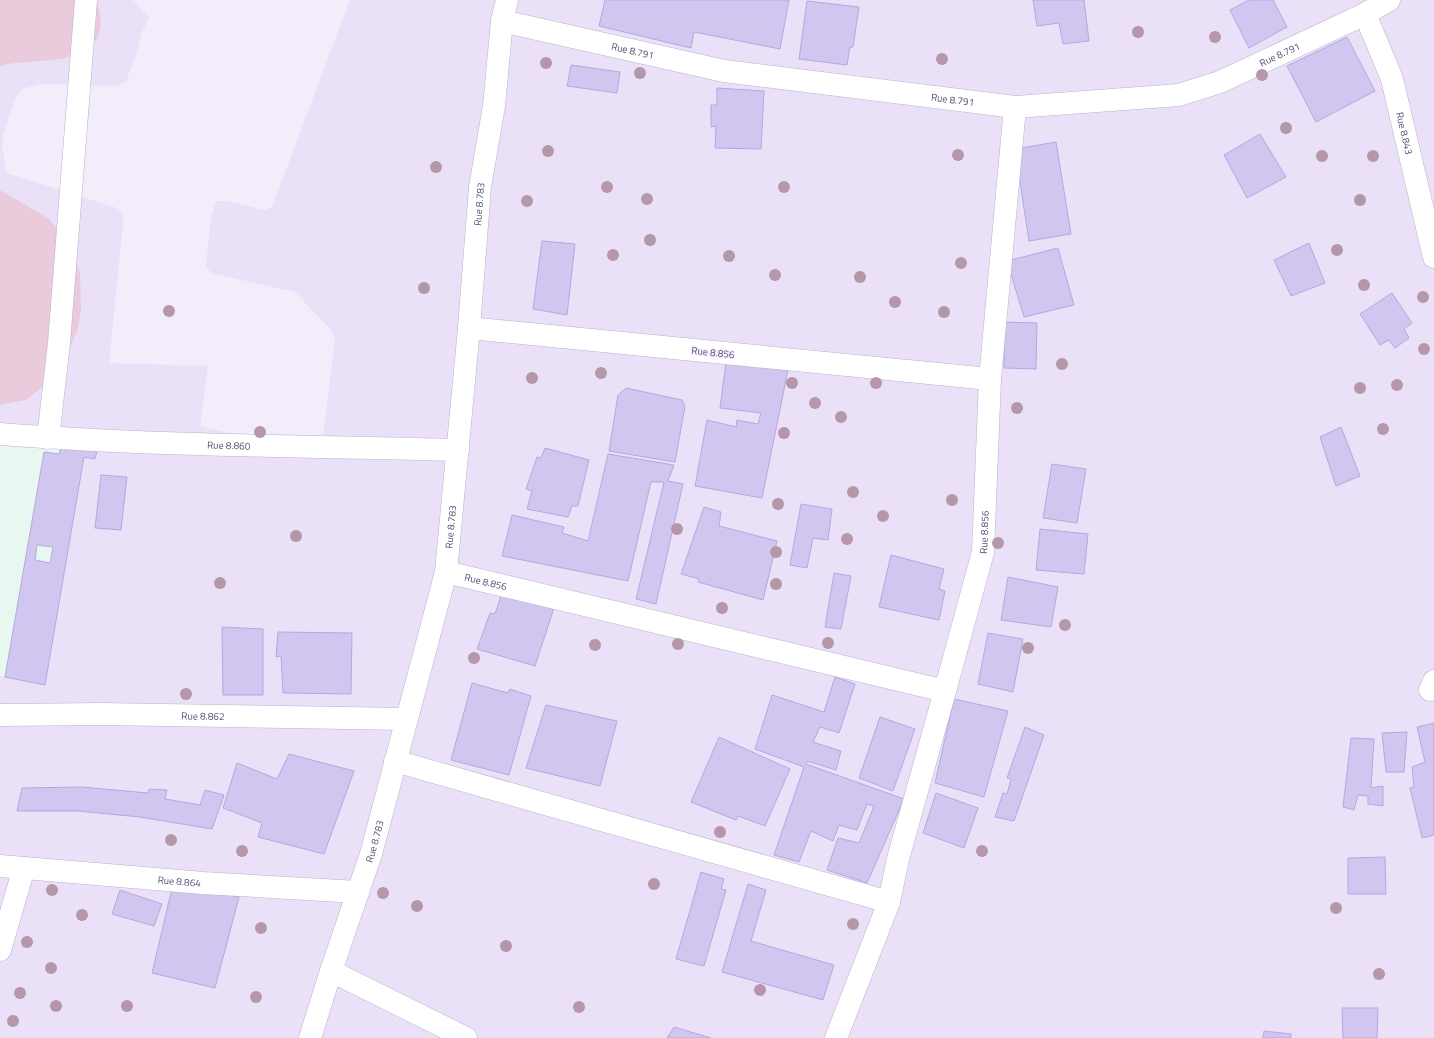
<svg xmlns="http://www.w3.org/2000/svg" width="1434" height="1038" viewBox="0 0 1434 1038" font-family="'Titillium Web',sans-serif">
	<style>
		.residential { fill: #eae1f8 }
		.education { fill: #e8f8f0 }
		.green { fill: #e9cbdb }
		.building { fill: #d0c6ef; stroke: #b5a7e0; fill-rule: evenodd }
		.lines { fill: none; stroke-linecap: round; stroke-linejoin: round }
		.minor-casing { stroke: #bab2cd; stroke-width: 23 }
		.minor { stroke: #fff; stroke-width: 22 }
		.tree { fill: #b696a9 }
		.labels { text-anchor: middle; stroke-width: 3; stroke-linejoin: round; paint-order: stroke }
		.street-label { font-size: 10px; fill: #585075; stroke: #f8f2fe }
	</style>
	<rect width="100%" height="100%" fill="#f3ecfb"/>
	<!-- residential -->
	<path class="residential" d="M 95,0 L 133,0 L 149,18 L 142,32 L 135,58 L 126,81 L 118,86 L 39,84 L 23,89 L 15,99 L 3,135 L 2,147 L 7,173 L 114,207 L 122,212 L 123,224 L 109,363 L 208,366 L 200,426 L 319,454 L 323,437 L 335,337 L 330,329 L 295,292 L 211,273 L 206,266 L 211,217 L 216,201 L 227,201 L 265,210 L 272,207 L 350,0 L 1434,0 L 1434,1038 L 0,1038 L 0,405 L 26,400 L 48,218 L 0,190 L 0,66 L 4,65 Z"/>
	<!-- education -->
	<path class="education" d="M 0,443 L 62,445 L 95,459 L 84,457 L 45,685 L 0,676 Z"/>
	<!-- green -->
	<path class="green" d="M 0,0 L 95,0 C 100,8 102,21 100,30 C 90,69 30,57 0,66 Z
		M 0,190 L 48,218 L 71,247 L 80,273 L 81,308 L 78,329 L 65,359 L 40,389 L 26,400 L 0,405 Z"/>
	<!-- building -->
	<path class="building" d="M 605,0 L 789,0 L 780,49 L 694,32 L 691,48 L 599,26 Z
		M 1033,0 L 1084,0 L 1089,41 L 1063,44 L 1059,23 L 1037,26 Z
		M 1249,0 L 1273,0 L 1287,27 L 1249,48 L 1230,10 Z
		M 807,1 L 859,7 L 853,47 L 850,47 L 847,65 L 799,59 Z
		M 1347,37 L 1375,91 L 1316,122 L 1287,66 Z
		M 571,65 L 620,72 L 617,93 L 567,86 Z
		M 717,88 L 764,91 L 761,149 L 715,148 L 716,126 L 711,127 L 711,105 L 717,105 Z
		M 1260,134 L 1286,177 L 1247,198 L 1224,155 Z
		M 1056,142 L 1071,234 L 1029,241 L 1015,149 Z
		M 542,241 L 575,244 L 567,315 L 533,309 Z
		M 1309,243 L 1325,283 L 1291,296 L 1274,260 Z
		M 1058,248 L 1074,305 L 1024,317 L 1007,261 Z
		M 1392,293 L 1412,323 L 1404,329 L 1409,338 L 1395,348 L 1389,340 L 1380,345 L 1360,314 Z
		M 1004,322 L 1037,323 L 1036,369 L 1004,368 Z
		M 726,362 L 788,370 L 762,498 L 695,486 L 707,420 L 736,427 L 737,420 L 758,424 L 761,413 L 720,408 Z
		M 626,388 L 682,400 L 685,406 L 675,462 L 609,451 L 618,395 Z
		M 1341,427 L 1360,476 L 1336,486 L 1320,437 Z
		M 62,445 L 97,451 L 95,459 L 84,457 L 45,685 L 5,677 L 44,452 L 59,454 ZM 37,545 L 53,547 L 50,563 L 35,560 Z
		M 545,448 L 589,460 L 578,506 L 572,506 L 568,517 L 527,509 L 532,491 L 526,489 L 537,457 L 541,458 Z
		M 608,454 L 674,465 L 668,481 L 683,484 L 656,604 L 636,599 L 664,482 L 651,482 L 628,581 L 502,556 L 512,515 L 564,527 L 562,533 L 588,541 Z
		M 1052,464 L 1086,469 L 1077,523 L 1043,518 Z
		M 101,475 L 127,477 L 121,530 L 95,528 Z
		M 801,504 L 832,509 L 828,540 L 813,538 L 807,568 L 790,565 Z
		M 704,507 L 721,512 L 719,526 L 777,541 L 763,600 L 698,582 L 699,579 L 681,574 Z
		M 1040,529 L 1088,534 L 1084,574 L 1036,570 Z
		M 891,555 L 944,569 L 939,589 L 945,591 L 939,620 L 879,607 Z
		M 834,573 L 851,576 L 841,629 L 825,627 Z
		M 1008,577 L 1058,587 L 1051,627 L 1001,620 Z
		M 502,593 L 554,608 L 535,666 L 477,649 L 490,613 L 495,614 Z
		M 222,627 L 263,629 L 263,695 L 223,695 Z
		M 278,632 L 352,633 L 351,694 L 283,693 L 281,656 L 276,657 Z
		M 988,633 L 1023,639 L 1013,692 L 978,684 Z
		M 835,677 L 855,684 L 839,733 L 820,727 L 813,742 L 841,751 L 836,770 L 807,761 L 806,764 L 904,799 L 867,883 L 827,870 L 838,838 L 859,843 L 874,806 L 867,804 L 857,830 L 839,825 L 833,841 L 811,831 L 799,862 L 774,855 L 804,767 L 755,749 L 772,695 L 824,712 Z
		M 472,683 L 508,693 L 510,689 L 531,696 L 509,775 L 451,760 Z
		M 954,699 L 1008,711 L 984,797 L 935,783 Z
		M 546,705 L 617,721 L 600,786 L 526,768 Z
		M 880,717 L 915,729 L 893,791 L 859,778 Z
		M 1434,723 L 1434,835 L 1422,838 L 1410,788 L 1414,787 L 1412,767 L 1425,762 L 1417,727 Z
		M 1025,727 L 1044,735 L 1014,821 L 995,817 L 1003,793 L 1007,794 L 1011,779 L 1007,778 Z
		M 1407,732 L 1404,772 L 1386,772 L 1382,733 Z
		M 719,737 L 790,769 L 765,826 L 738,816 L 736,820 L 691,802 Z
		M 1351,738 L 1374,739 L 1371,788 L 1383,786 L 1383,806 L 1368,804 L 1368,796 L 1358,795 L 1354,810 L 1343,807 Z
		M 289,754 L 354,771 L 324,854 L 258,837 L 262,823 L 223,808 L 237,763 L 277,779 Z
		M 82,787 L 148,793 L 149,789 L 167,790 L 165,799 L 200,805 L 205,790 L 224,795 L 212,829 L 140,817 L 78,811 L 17,811 L 22,788 Z
		M 936,793 L 978,808 L 964,848 L 923,833 Z
		M 1385,857 L 1386,894 L 1348,894 L 1348,858 Z
		M 701,872 L 724,879 L 721,889 L 726,890 L 704,966 L 676,959 Z
		M 173,884 L 239,897 L 215,988 L 152,973 Z
		M 748,884 L 766,890 L 751,941 L 834,965 L 823,1000 L 722,972 Z
		M 120,890 L 162,904 L 154,926 L 112,914 Z
		M 1342,1008 L 1378,1008 L 1377,1038 L 1343,1038 Z
		M 674,1027 L 711,1038 L 667,1038 Z
		M 1264,1031 L 1291,1034 L 1291,1038 L 1263,1038 Z"/>
	<g class="lines">
		<!-- minor casing -->
		<g class="minor-casing">
			<g id="minor">
				<path id="s1" d="M 1365,14 L 1392,79 L 1434,257"/>
				<path id="s2" d="M 502,21 L 724,71 L 1015,107 L 1179,95 L 1220,82 L 1365,14 L 1389,0"/>
				<path d="M 990,379 L 1015,107"/>
				<path id="s3" d="M 0,434 C 152,446 305,446 458,450"/>
				<path d="M 48,438 L 59,343 L 86,0"/>
				<path id="s4" d="M 446,572 L 945,691 L 983,552 L 990,379 L 469,328"/>
				<path d="M 1430,690 L 1434,681"/>
				<path id="s5" d="M 0,715 L 102,714 L 406,719"/>
				<path d="M 395,761 L 889,902"/>
				<path id="s6" d="M 0,866 L 203,883 L 358,892"/>
				<path d="M 0,950 L 24,868"/>
				<path d="M 331,971 L 466,1038"/>
				<path id="s7" d="M 310,1038 L 331,971 L 371,854 L 446,572 L 469,328 L 480,187 L 494,106 L 502,21 L 507,0"/>
				<path d="M 836,1038 L 889,902 L 898,859 L 945,691"/>
			</g>
		</g>
		<!-- minor -->
		<use href="#minor" class="minor"/>
	</g>
	<!-- trees -->
	<g class="tree">
		<circle cx="1138" cy="32" r="6"/>
		<circle cx="1215" cy="37" r="6"/>
		<circle cx="942" cy="59" r="6"/>
		<circle cx="546" cy="63" r="6"/>
		<circle cx="640" cy="73" r="6"/>
		<circle cx="1262" cy="75" r="6"/>
		<circle cx="1286" cy="128" r="6"/>
		<circle cx="548" cy="151" r="6"/>
		<circle cx="958" cy="155" r="6"/>
		<circle cx="1322" cy="156" r="6"/>
		<circle cx="1373" cy="156" r="6"/>
		<circle cx="436" cy="167" r="6"/>
		<circle cx="607" cy="187" r="6"/>
		<circle cx="784" cy="187" r="6"/>
		<circle cx="647" cy="199" r="6"/>
		<circle cx="1360" cy="200" r="6"/>
		<circle cx="527" cy="201" r="6"/>
		<circle cx="650" cy="240" r="6"/>
		<circle cx="1337" cy="250" r="6"/>
		<circle cx="613" cy="255" r="6"/>
		<circle cx="729" cy="256" r="6"/>
		<circle cx="961" cy="263" r="6"/>
		<circle cx="775" cy="275" r="6"/>
		<circle cx="860" cy="277" r="6"/>
		<circle cx="1364" cy="285" r="6"/>
		<circle cx="424" cy="288" r="6"/>
		<circle cx="1423" cy="297" r="6"/>
		<circle cx="895" cy="302" r="6"/>
		<circle cx="169" cy="311" r="6"/>
		<circle cx="944" cy="312" r="6"/>
		<circle cx="1424" cy="349" r="6"/>
		<circle cx="1062" cy="364" r="6"/>
		<circle cx="601" cy="373" r="6"/>
		<circle cx="532" cy="378" r="6"/>
		<circle cx="792" cy="383" r="6"/>
		<circle cx="876" cy="383" r="6"/>
		<circle cx="1397" cy="385" r="6"/>
		<circle cx="1360" cy="388" r="6"/>
		<circle cx="815" cy="403" r="6"/>
		<circle cx="1017" cy="408" r="6"/>
		<circle cx="841" cy="417" r="6"/>
		<circle cx="1383" cy="429" r="6"/>
		<circle cx="260" cy="432" r="6"/>
		<circle cx="784" cy="433" r="6"/>
		<circle cx="853" cy="492" r="6"/>
		<circle cx="952" cy="500" r="6"/>
		<circle cx="778" cy="504" r="6"/>
		<circle cx="883" cy="516" r="6"/>
		<circle cx="677" cy="529" r="6"/>
		<circle cx="296" cy="536" r="6"/>
		<circle cx="847" cy="539" r="6"/>
		<circle cx="998" cy="543" r="6"/>
		<circle cx="776" cy="552" r="6"/>
		<circle cx="220" cy="583" r="6"/>
		<circle cx="776" cy="584" r="6"/>
		<circle cx="722" cy="608" r="6"/>
		<circle cx="1065" cy="625" r="6"/>
		<circle cx="828" cy="643" r="6"/>
		<circle cx="678" cy="644" r="6"/>
		<circle cx="595" cy="645" r="6"/>
		<circle cx="1028" cy="648" r="6"/>
		<circle cx="474" cy="658" r="6"/>
		<circle cx="186" cy="694" r="6"/>
		<circle cx="720" cy="832" r="6"/>
		<circle cx="171" cy="840" r="6"/>
		<circle cx="242" cy="851" r="6"/>
		<circle cx="982" cy="851" r="6"/>
		<circle cx="654" cy="884" r="6"/>
		<circle cx="52" cy="890" r="6"/>
		<circle cx="383" cy="893" r="6"/>
		<circle cx="417" cy="906" r="6"/>
		<circle cx="1336" cy="908" r="6"/>
		<circle cx="82" cy="915" r="6"/>
		<circle cx="853" cy="924" r="6"/>
		<circle cx="261" cy="928" r="6"/>
		<circle cx="27" cy="942" r="6"/>
		<circle cx="506" cy="946" r="6"/>
		<circle cx="51" cy="968" r="6"/>
		<circle cx="1379" cy="974" r="6"/>
		<circle cx="760" cy="990" r="6"/>
		<circle cx="20" cy="993" r="6"/>
		<circle cx="256" cy="997" r="6"/>
		<circle cx="56" cy="1006" r="6"/>
		<circle cx="127" cy="1006" r="6"/>
		<circle cx="579" cy="1007" r="6"/>
		<circle cx="13" cy="1021" r="6"/>
	</g>
	<g class="labels">
		<!-- street labels -->
		<g class="street-label">
			<text dy="4" stroke="none"><textPath href="#s2" startOffset="134">Rue 8.791</textPath></text>
			<text dy="4" stroke="none"><textPath href="#s2" startOffset="794">Rue 8.791</textPath></text>
			<text dy="4" stroke="none"><textPath href="#s2" startOffset="458">Rue 8.791</textPath></text>
			<text dy="4" stroke="none"><textPath href="#s1" startOffset="126">Rue 8.843</textPath></text>
			<text dy="4" stroke="none"><textPath href="#s7" startOffset="855">Rue 8.783</textPath></text>
			<text transform="translate(713 352) rotate(6)" y="4">Rue 8.856</text>
			<text dy="4" stroke="none"><textPath href="#s3" startOffset="229">Rue 8.860</textPath></text>
			<text dy="4" stroke="none"><textPath href="#s7" startOffset="531">Rue 8.783</textPath></text>
			<text dy="4" stroke="none"><textPath href="#s4" startOffset="677">Rue 8.856</textPath></text>
			<text dy="4" stroke="none"><textPath href="#s4" startOffset="41">Rue 8.856</textPath></text>
			<text dy="4" stroke="none"><textPath href="#s5" startOffset="203">Rue 8.862</textPath></text>
			<text dy="4" stroke="none"><textPath href="#s7" startOffset="207">Rue 8.783</textPath></text>
			<text dy="4" stroke="none"><textPath href="#s6" startOffset="180">Rue 8.864</textPath></text>
		</g>
	</g>
</svg>
